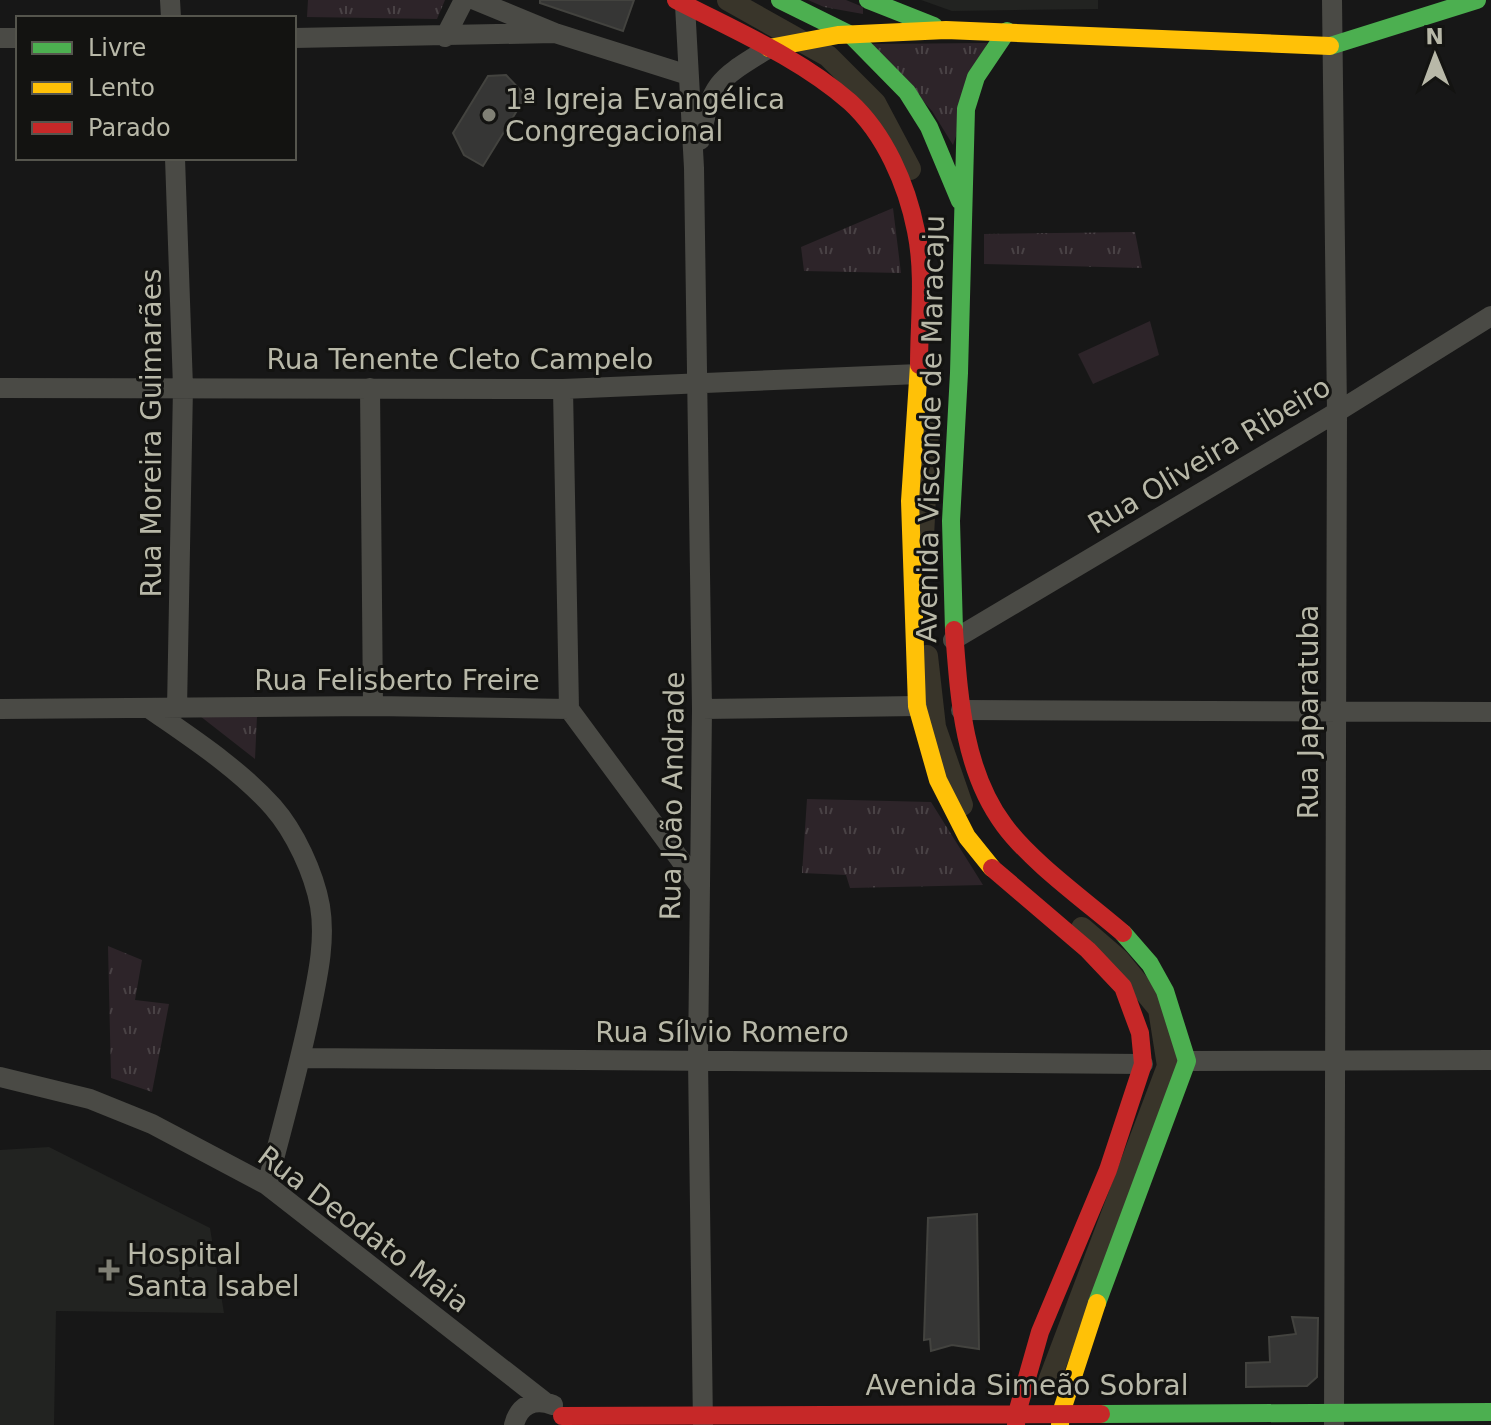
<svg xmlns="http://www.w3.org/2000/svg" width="1491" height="1425" viewBox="0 0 1491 1425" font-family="'DejaVu Sans',sans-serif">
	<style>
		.built { fill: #222321 }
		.grass { fill: url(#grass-tufts) }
		.pitch { fill: #2d2429 }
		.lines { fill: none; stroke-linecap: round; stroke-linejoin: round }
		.canal { stroke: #39352a; stroke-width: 22 }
		.building { fill: #363635; stroke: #43433f; stroke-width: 2 }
		.street { stroke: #4a4a45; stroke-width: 20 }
		.fast { stroke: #4caf50; stroke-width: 18 }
		.slow { stroke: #ffc107; stroke-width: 18 }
		.jam { stroke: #c62828; stroke-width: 18 }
		.poi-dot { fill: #808075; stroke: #131311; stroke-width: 3 }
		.labels { text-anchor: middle; stroke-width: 6; stroke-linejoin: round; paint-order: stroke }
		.poi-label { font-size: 28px; fill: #b8b8a8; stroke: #131311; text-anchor: start }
		.street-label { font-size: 28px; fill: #b8b8a8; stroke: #131311 }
	</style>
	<defs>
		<pattern id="grass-tufts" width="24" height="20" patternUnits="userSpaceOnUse" patternTransform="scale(2)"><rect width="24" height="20" fill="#2d2429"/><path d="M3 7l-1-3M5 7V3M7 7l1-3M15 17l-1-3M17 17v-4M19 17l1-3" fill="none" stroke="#494245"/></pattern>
	</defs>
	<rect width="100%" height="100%" fill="#171717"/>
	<!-- built -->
	<path class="built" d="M 921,0 L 1098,0 L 1098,9 L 952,11 Z
		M 49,1147 L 210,1228 L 224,1313 L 56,1311 L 54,1425 L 0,1425 L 0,1150 Z"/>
	<!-- grass -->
	<path class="grass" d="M 308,0 L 445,0 L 437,19 L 307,17 Z
		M 808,0 L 846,0 L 863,7 L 863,14 L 824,7 Z
		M 987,43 L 953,145 L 932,111 L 872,44 Z
		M 893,208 L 901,273 L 804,271 L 801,247 Z
		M 1135,232 L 1142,268 L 984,264 L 984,234 Z
		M 200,716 L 257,716 L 255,759 Z
		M 807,799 L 931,802 L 983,885 L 850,888 L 846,875 L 802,873 Z
		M 108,946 L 142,960 L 135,1000 L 169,1004 L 152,1092 L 111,1078 Z"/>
	<!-- pitch -->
	<path class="pitch" d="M 1150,321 L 1159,355 L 1093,384 L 1078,354 Z"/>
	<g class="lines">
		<!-- canal -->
		<path class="canal" d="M 728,0 L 828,56 L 875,103 L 910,169
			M 923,538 L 928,432
			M 927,656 L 935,727 L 962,805
			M 1049,1381 L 1168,1066 L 1159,1009 L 1118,959 L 1082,928"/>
	</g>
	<!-- building -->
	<path class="building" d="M 540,0 L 634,0 L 623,31 L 540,3 Z
		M 506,75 L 526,96 L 483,166 L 464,155 L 453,133 L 488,76 Z
		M 977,1214 L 979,1349 L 952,1345 L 931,1351 L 930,1339 L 924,1340 L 928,1218 Z
		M 1292,1317 L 1318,1318 L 1317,1377 L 1307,1386 L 1246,1387 L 1246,1363 L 1270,1362 L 1269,1337 L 1296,1334 Z"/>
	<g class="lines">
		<!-- street -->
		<path class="street" d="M 170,0 L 171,18
			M 475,0 L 555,33 L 688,75
			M 1332,0 L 1337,412 L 1334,1425
			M 685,5 L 694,168 L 702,709 L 698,1060 L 703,1425
			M 445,37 L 464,0
			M 0,38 L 18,38
			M 294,38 L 555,33
			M 700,140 C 712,81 719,79 769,48
			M 175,158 L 183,387 L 177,709
			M 0,388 L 563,389 L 919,374
			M 370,388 L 373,706
			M 563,389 L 569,709
			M 953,640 L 1337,412 L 1491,316
			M 0,709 L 373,706 L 569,709
			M 150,709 C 193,739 238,768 273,807 C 295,832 314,873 320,906 C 326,942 317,979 310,1014 C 298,1071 282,1128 267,1185
			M 569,709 L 699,885
			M 702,709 L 917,706
			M 961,710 L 1491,712
			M 300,1058 L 1143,1064
			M 1187,1061 L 1491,1060
			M 0,1077 L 90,1099 L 152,1124 L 267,1185 L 546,1403
			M 514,1425 C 519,1405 534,1398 553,1405"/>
		<!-- fast -->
		<path class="fast" d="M 780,0 L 851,35 L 907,92 L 929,127 L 960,201
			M 868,0 L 934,26
			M 1330,46 L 1477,0
			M 954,630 L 951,521 L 959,373 L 966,109 L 976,77 L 1007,31
			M 1097,1303 L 1187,1061 L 1165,991 L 1150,964 L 1123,933
			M 1101,1414 L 1491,1412"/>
		<!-- slow -->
		<path class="slow" d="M 769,48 L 838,35 L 946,30 L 1330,46
			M 919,365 L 910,501 L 917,706 L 938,780 L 967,837 L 992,868
			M 1060,1425 L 1061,1413 L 1097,1303"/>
		<!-- jam -->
		<path class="jam" d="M 676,0 C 734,30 800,58 850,102 C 885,134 907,185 916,231 C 925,274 919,321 919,365
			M 954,630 C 959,696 963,770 1004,825 C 1031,862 1087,902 1123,933
			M 992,868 L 1088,950 L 1123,987 L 1140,1033 L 1143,1064 L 1108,1170 L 1040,1332 L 1017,1413 L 1016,1425
			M 562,1416 L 1101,1414"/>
	</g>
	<!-- markers -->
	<g class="poi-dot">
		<circle cx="489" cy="115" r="8"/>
		<path d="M105 1258h8v8h8v8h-8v8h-8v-8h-8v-8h8z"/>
	</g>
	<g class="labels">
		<!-- poi labels -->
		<g class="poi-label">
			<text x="505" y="109">1ª Igreja Evangélica<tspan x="505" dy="32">Congregacional</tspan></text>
			<text x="127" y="1264">Hospital<tspan x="127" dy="32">Santa Isabel</tspan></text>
		</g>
		<!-- street labels -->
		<g class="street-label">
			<text x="460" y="369">Rua Tenente Cleto Campelo</text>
			<text transform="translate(930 429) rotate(-89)" y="10">Avenida Visconde de Maracaju</text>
			<text transform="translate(151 433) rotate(-90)" y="10">Rua Moreira Guimarães</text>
			<text transform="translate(1209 455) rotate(-31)" y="10">Rua Oliveira Ribeiro</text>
			<text x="397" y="690">Rua Felisberto Freire</text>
			<text transform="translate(1308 712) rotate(-90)" y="10">Rua Japaratuba</text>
			<text transform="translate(672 796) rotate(-89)" y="10">Rua João Andrade</text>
			<text x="722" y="1042">Rua Sílvio Romero</text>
			<text transform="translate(364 1229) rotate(37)" y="10">Rua Deodato Maia</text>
			<text x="1027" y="1395">Avenida Simeão Sobral</text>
		</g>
	</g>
	<!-- legend -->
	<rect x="16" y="16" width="280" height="144" fill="#131311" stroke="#55554d" stroke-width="2"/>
	<rect x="32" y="42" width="40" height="12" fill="#4caf50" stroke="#55554d" stroke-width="2"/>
	<text x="88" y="56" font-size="24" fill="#b8b8a8">Livre</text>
	<rect x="32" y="82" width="40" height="12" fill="#ffc107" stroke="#55554d" stroke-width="2"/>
	<text x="88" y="96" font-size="24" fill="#b8b8a8">Lento</text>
	<rect x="32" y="122" width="40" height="12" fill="#c62828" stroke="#55554d" stroke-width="2"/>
	<text x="88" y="136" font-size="24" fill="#b8b8a8">Parado</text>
	<!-- north arrow -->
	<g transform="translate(1435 56) rotate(359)" stroke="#131311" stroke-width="6" paint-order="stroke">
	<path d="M0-6L14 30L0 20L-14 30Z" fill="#b8b8a8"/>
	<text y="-12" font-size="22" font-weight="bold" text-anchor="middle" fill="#b8b8a8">N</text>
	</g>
</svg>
